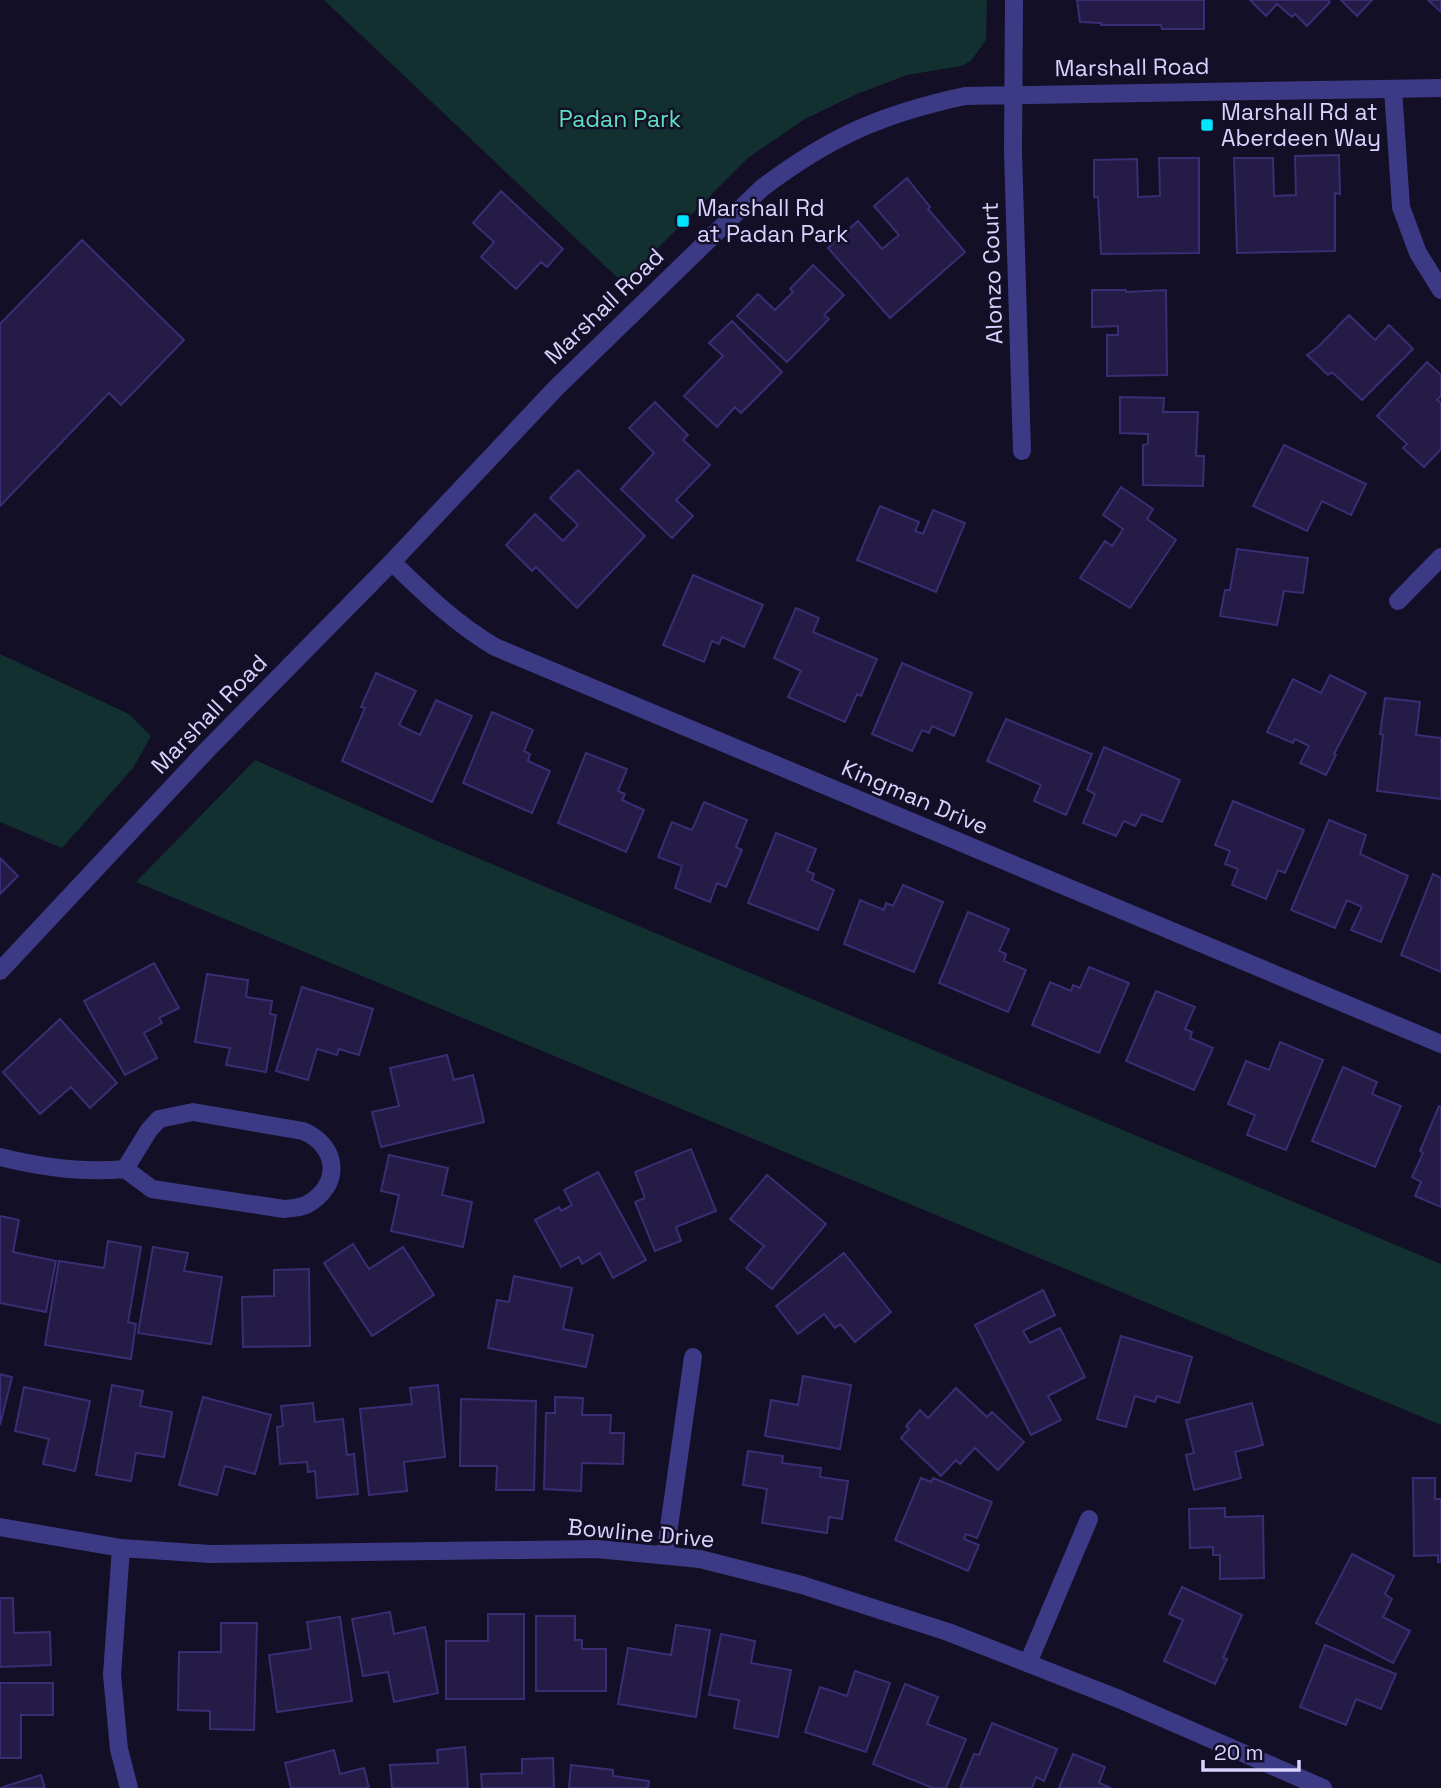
<svg xmlns="http://www.w3.org/2000/svg" width="1441" height="1788" viewBox="0 0 1441 1788" font-family="'Space Grotesk',sans-serif">
	<style>
		.green { fill: #12302f }
		.building { fill: #241b47; stroke: #3b2d73; stroke-width: 2 }
		.lines { fill: none; stroke-linecap: round; stroke-linejoin: round }
		.minor { stroke: #3d3a85; stroke-width: 18 }
		.poi-dot { fill: #00e5ff; stroke: #130f26; stroke-width: 2.5 }
		.labels { text-anchor: middle; stroke-width: 5; stroke-linejoin: round; paint-order: stroke }
		.street-label { font-size: 23px; fill: #d9d4ff; stroke: #130f26 }
		.poi-label { font-size: 23px; fill: #d9d4ff; stroke: #130f26; text-anchor: start }
		.park-label { font-size: 23px; fill: #5fe0c0; stroke: #130f26 }
	</style>
	<rect width="100%" height="100%" fill="#130f26"/>
	<!-- green -->
	<path class="green" d="M 324,0 L 987,0 L 986,40 L 971,61 L 961,66 L 907,75 L 857,94 L 805,119 L 749,157 L 623,283 Z
		M 0,654 L 129,714 L 151,736 L 133,768 L 62,848 L 0,822 Z
		M 255,760 L 437,841 L 1441,1264 L 1441,1425 L 136,882 Z"/>
	<!-- building -->
	<path class="building" d="M 1077,0 L 1204,0 L 1204,29 L 1162,29 L 1161,25 L 1101,25 L 1101,23 L 1080,22 Z
		M 1250,0 L 1328,0 L 1330,2 L 1307,26 L 1295,14 L 1292,17 L 1277,4 L 1266,16 Z
		M 1341,0 L 1372,0 L 1357,16 Z
		M 1428,0 L 1441,0 L 1441,12 Z
		M 1339,155 L 1340,194 L 1335,193 L 1335,251 L 1237,253 L 1234,158 L 1273,158 L 1274,196 L 1296,195 L 1295,156 Z
		M 1159,158 L 1199,158 L 1199,253 L 1101,254 L 1098,197 L 1094,197 L 1094,160 L 1137,159 L 1138,197 L 1160,196 Z
		M 907,178 L 930,207 L 928,209 L 965,252 L 890,318 L 828,248 L 858,221 L 882,249 L 899,235 L 874,206 Z
		M 501,191 L 563,249 L 547,267 L 541,262 L 516,289 L 481,257 L 494,242 L 473,223 Z
		M 82,240 L 184,340 L 121,405 L 109,393 L 0,506 L 0,324 Z
		M 813,265 L 844,295 L 824,315 L 829,319 L 787,362 L 737,316 L 758,294 L 775,310 L 793,292 L 790,289 Z
		M 1092,290 L 1126,290 L 1126,292 L 1166,290 L 1167,375 L 1107,376 L 1107,335 L 1118,335 L 1118,326 L 1092,327 Z
		M 1349,315 L 1375,340 L 1389,325 L 1413,349 L 1362,400 L 1332,372 L 1328,375 L 1307,355 L 1318,347 Z
		M 732,321 L 782,372 L 741,413 L 735,407 L 717,427 L 684,396 L 723,356 L 709,343 Z
		M 1427,362 L 1441,375 L 1441,396 L 1437,400 L 1441,403 L 1441,449 L 1424,467 L 1403,448 L 1407,444 L 1377,416 Z
		M 1120,397 L 1164,398 L 1163,412 L 1198,412 L 1196,456 L 1204,456 L 1203,486 L 1143,485 L 1143,445 L 1148,444 L 1148,434 L 1120,433 Z
		M 655,402 L 688,435 L 683,440 L 710,465 L 676,500 L 693,516 L 672,538 L 621,489 L 654,453 L 629,428 Z
		M 1284,445 L 1366,484 L 1351,515 L 1322,501 L 1307,531 L 1253,506 Z
		M 578,470 L 645,536 L 577,608 L 536,567 L 532,571 L 506,545 L 535,514 L 563,541 L 578,525 L 550,498 Z
		M 1121,487 L 1153,509 L 1147,519 L 1176,540 L 1130,608 L 1080,578 L 1105,541 L 1112,546 L 1123,529 L 1103,515 Z
		M 880,506 L 919,522 L 915,531 L 923,534 L 933,510 L 965,523 L 936,592 L 857,560 Z
		M 1237,549 L 1308,558 L 1303,593 L 1284,591 L 1277,625 L 1220,616 L 1225,590 L 1230,590 Z
		M 693,575 L 763,605 L 744,647 L 722,637 L 719,644 L 712,641 L 704,662 L 663,645 Z
		M 796,608 L 819,618 L 813,632 L 877,659 L 861,696 L 857,694 L 845,722 L 788,697 L 801,671 L 774,658 Z
		M 902,663 L 972,693 L 954,736 L 932,726 L 929,733 L 922,730 L 912,751 L 872,734 Z
		M 376,673 L 416,691 L 399,725 L 420,735 L 436,700 L 472,716 L 432,802 L 342,761 L 365,708 L 361,707 Z
		M 1330,675 L 1366,693 L 1334,754 L 1336,755 L 1326,775 L 1300,763 L 1309,746 L 1295,739 L 1293,743 L 1267,732 L 1293,679 L 1321,693 Z
		M 1385,698 L 1420,702 L 1416,735 L 1441,738 L 1441,799 L 1377,791 L 1383,735 L 1380,734 Z
		M 492,712 L 533,730 L 524,751 L 530,754 L 528,761 L 550,771 L 532,813 L 463,783 Z
		M 1006,719 L 1092,754 L 1066,815 L 1034,801 L 1041,785 L 987,761 Z
		M 1104,747 L 1180,780 L 1162,822 L 1142,814 L 1135,826 L 1124,821 L 1116,836 L 1083,823 L 1095,794 L 1087,790 Z
		M 586,753 L 627,769 L 618,791 L 625,794 L 622,800 L 644,810 L 626,852 L 558,823 Z
		M 1233,801 L 1304,830 L 1285,873 L 1278,870 L 1266,899 L 1232,885 L 1238,869 L 1225,864 L 1230,851 L 1215,845 Z
		M 704,802 L 747,820 L 736,847 L 742,850 L 726,887 L 717,883 L 710,902 L 675,888 L 682,866 L 658,857 L 672,822 L 692,830 Z
		M 1329,820 L 1366,835 L 1360,854 L 1408,876 L 1381,942 L 1351,930 L 1362,907 L 1347,900 L 1335,928 L 1291,910 Z
		M 776,833 L 816,849 L 807,871 L 814,874 L 812,880 L 834,890 L 818,930 L 748,903 Z
		M 0,858 L 18,876 L 0,894 Z
		M 1433,874 L 1441,878 L 1441,972 L 1401,955 Z
		M 903,885 L 943,902 L 914,972 L 844,944 L 860,900 L 884,910 L 886,903 L 893,906 Z
		M 968,912 L 1009,929 L 999,951 L 1006,954 L 1004,961 L 1026,970 L 1008,1012 L 939,983 Z
		M 154,963 L 179,1008 L 159,1018 L 162,1023 L 144,1033 L 157,1058 L 125,1075 L 84,1001 Z
		M 1089,967 L 1129,983 L 1099,1053 L 1032,1025 L 1050,982 L 1071,991 L 1073,985 L 1080,988 Z
		M 207,974 L 248,980 L 246,997 L 272,1001 L 270,1014 L 276,1015 L 266,1072 L 226,1065 L 230,1048 L 195,1042 Z
		M 302,987 L 373,1009 L 359,1055 L 339,1049 L 337,1055 L 317,1049 L 308,1080 L 276,1071 Z
		M 1156,991 L 1195,1007 L 1185,1029 L 1192,1032 L 1190,1038 L 1213,1048 L 1194,1090 L 1126,1061 Z
		M 60,1019 L 117,1083 L 90,1108 L 71,1087 L 40,1114 L 3,1072 Z
		M 1280,1042 L 1323,1060 L 1286,1150 L 1247,1135 L 1255,1115 L 1228,1104 L 1246,1061 L 1269,1070 Z
		M 447,1055 L 454,1080 L 473,1075 L 484,1122 L 381,1147 L 372,1112 L 399,1106 L 390,1068 Z
		M 1343,1067 L 1377,1082 L 1372,1094 L 1401,1106 L 1375,1167 L 1312,1141 Z
		M 1439,1106 L 1441,1107 L 1441,1207 L 1415,1196 L 1421,1182 L 1412,1177 L 1423,1153 L 1420,1151 Z
		M 691,1149 L 716,1211 L 676,1227 L 681,1241 L 655,1251 L 635,1202 L 645,1198 L 635,1172 Z
		M 389,1155 L 448,1168 L 442,1195 L 472,1202 L 463,1247 L 391,1231 L 399,1195 L 381,1191 Z
		M 598,1172 L 646,1260 L 613,1278 L 600,1253 L 582,1264 L 579,1257 L 561,1267 L 535,1220 L 559,1207 L 561,1211 L 572,1205 L 564,1190 Z
		M 767,1175 L 826,1224 L 772,1289 L 746,1268 L 764,1246 L 730,1219 Z
		M 0,1216 L 19,1220 L 13,1252 L 56,1261 L 46,1312 L 0,1303 Z
		M 108,1241 L 141,1247 L 128,1322 L 136,1324 L 131,1359 L 45,1345 L 59,1261 L 104,1268 Z
		M 353,1244 L 369,1269 L 403,1247 L 434,1295 L 372,1336 L 324,1263 Z
		M 153,1247 L 188,1253 L 184,1271 L 222,1277 L 211,1344 L 138,1333 Z
		M 844,1253 L 891,1312 L 855,1342 L 840,1324 L 835,1328 L 824,1314 L 798,1334 L 776,1306 Z
		M 309,1269 L 310,1346 L 243,1347 L 242,1297 L 274,1296 L 274,1270 Z
		M 514,1276 L 572,1288 L 563,1329 L 593,1335 L 586,1367 L 488,1348 L 497,1300 L 509,1302 Z
		M 1043,1290 L 1055,1315 L 1023,1331 L 1030,1343 L 1060,1328 L 1085,1377 L 1048,1396 L 1061,1420 L 1031,1435 L 975,1325 Z
		M 1121,1336 L 1192,1357 L 1179,1403 L 1157,1396 L 1155,1402 L 1135,1396 L 1126,1427 L 1097,1419 Z
		M 0,1374 L 12,1377 L 0,1425 Z
		M 803,1376 L 851,1385 L 840,1449 L 765,1436 L 771,1400 L 798,1405 Z
		M 112,1385 L 143,1391 L 140,1406 L 172,1412 L 164,1457 L 136,1453 L 131,1481 L 96,1475 Z
		M 438,1385 L 445,1457 L 404,1462 L 407,1491 L 369,1495 L 360,1409 L 412,1404 L 410,1388 Z
		M 24,1387 L 90,1401 L 75,1471 L 43,1464 L 49,1439 L 15,1431 Z
		M 956,1388 L 987,1417 L 992,1412 L 1024,1442 L 998,1470 L 975,1448 L 960,1464 L 956,1460 L 941,1476 L 901,1438 L 909,1429 L 906,1426 L 920,1410 L 928,1418 Z
		M 203,1397 L 271,1415 L 255,1474 L 225,1466 L 217,1495 L 179,1485 Z
		M 555,1397 L 583,1398 L 582,1415 L 611,1415 L 610,1433 L 624,1433 L 623,1464 L 582,1463 L 581,1491 L 544,1489 L 546,1413 L 555,1413 Z
		M 461,1399 L 536,1401 L 534,1490 L 496,1490 L 497,1466 L 460,1466 Z
		M 313,1403 L 315,1422 L 343,1419 L 347,1455 L 354,1454 L 358,1494 L 317,1498 L 315,1471 L 308,1472 L 307,1462 L 280,1464 L 277,1427 L 283,1426 L 281,1406 Z
		M 1252,1403 L 1263,1445 L 1235,1452 L 1241,1478 L 1194,1490 L 1186,1455 L 1194,1453 L 1186,1420 Z
		M 748,1451 L 783,1456 L 782,1463 L 821,1468 L 820,1477 L 848,1481 L 842,1519 L 829,1517 L 827,1533 L 762,1523 L 767,1489 L 743,1485 Z
		M 921,1478 L 931,1482 L 933,1478 L 992,1502 L 977,1538 L 966,1534 L 964,1539 L 979,1545 L 968,1571 L 895,1540 Z
		M 1413,1478 L 1435,1478 L 1435,1499 L 1441,1499 L 1441,1562 L 1438,1562 L 1438,1555 L 1414,1556 Z
		M 1225,1508 L 1225,1517 L 1263,1516 L 1264,1578 L 1220,1579 L 1220,1555 L 1213,1555 L 1213,1547 L 1190,1548 L 1189,1509 Z
		M 1352,1554 L 1394,1576 L 1385,1594 L 1392,1599 L 1383,1617 L 1410,1631 L 1393,1663 L 1316,1623 Z
		M 1182,1587 L 1242,1615 L 1223,1658 L 1227,1659 L 1215,1684 L 1164,1661 L 1183,1620 L 1169,1614 Z
		M 0,1598 L 13,1598 L 14,1633 L 50,1632 L 51,1665 L 0,1667 Z
		M 390,1612 L 394,1634 L 425,1627 L 438,1693 L 394,1702 L 388,1672 L 363,1676 L 352,1619 Z
		M 488,1614 L 524,1614 L 524,1699 L 446,1699 L 446,1641 L 488,1641 Z
		M 536,1616 L 575,1616 L 575,1640 L 582,1640 L 582,1649 L 606,1649 L 606,1691 L 536,1691 Z
		M 340,1617 L 352,1701 L 277,1712 L 269,1655 L 311,1649 L 307,1622 Z
		M 221,1623 L 257,1623 L 254,1730 L 210,1729 L 210,1711 L 178,1710 L 179,1652 L 221,1652 Z
		M 676,1625 L 710,1630 L 696,1717 L 618,1704 L 628,1648 L 671,1655 Z
		M 721,1634 L 755,1641 L 751,1663 L 791,1670 L 778,1737 L 734,1728 L 739,1700 L 709,1695 Z
		M 1325,1645 L 1396,1674 L 1381,1709 L 1356,1699 L 1346,1725 L 1300,1707 Z
		M 855,1671 L 890,1683 L 866,1752 L 805,1732 L 820,1687 L 847,1696 Z
		M 0,1683 L 53,1683 L 53,1715 L 21,1715 L 21,1758 L 0,1758 Z
		M 905,1684 L 938,1697 L 927,1724 L 966,1739 L 946,1788 L 933,1788 L 873,1764 Z
		M 992,1723 L 1057,1749 L 1044,1781 L 1036,1777 L 1032,1788 L 960,1788 L 974,1754 L 979,1755 Z
		M 465,1747 L 468,1788 L 392,1788 L 390,1765 L 438,1763 L 437,1750 Z
		M 334,1750 L 340,1774 L 364,1768 L 369,1788 L 291,1788 L 285,1763 Z
		M 1073,1754 L 1105,1767 L 1099,1783 L 1111,1788 L 1059,1788 Z
		M 553,1758 L 554,1788 L 482,1788 L 481,1774 L 522,1773 L 522,1759 Z
		M 571,1765 L 613,1770 L 613,1776 L 649,1781 L 648,1788 L 569,1788 Z
		M 41,1775 L 45,1788 L 0,1788 Z"/>
	<g class="lines">
		<!-- minor -->
		<path class="minor" d="M 1014,0 L 1013,152 L 1022,451
			M 1393,89 L 1401,207 L 1418,253 L 1441,290
			M 392,562 C 424,593 456,624 495,647 L 1441,1044
			M 1398,601 L 1441,557
			M 0,971 L 207,750 L 392,562 L 556,388 L 762,188 C 831,136 882,114 965,96 L 1441,88
			M 193,1112 L 303,1131 C 339,1146 342,1186 306,1205 C 299,1208 291,1208 284,1209 L 152,1189 L 125,1169 L 149,1130 L 159,1119 Z
			M 0,1157 C 40,1167 84,1173 125,1169
			M 0,1527 L 121,1548 L 210,1554 L 597,1549 L 700,1559 L 802,1585 L 948,1632 L 1119,1699 L 1323,1788
			M 121,1548 L 112,1675 L 119,1749 L 129,1788
			M 665,1555 L 693,1357
			M 1028,1663 L 1089,1519"/>
	</g>
	<!-- markers -->
	<g class="poi-dot">
		<rect x="1200" y="118" width="14" height="14" rx="3.5"/>
		<rect x="676" y="214" width="14" height="14" rx="3.5"/>
	</g>
	<g class="labels">
		<!-- street labels -->
		<g class="street-label">
			<text transform="translate(1132 67) rotate(-1)" y="8">Marshall Road</text>
			<text transform="translate(992 273) rotate(-92)" y="8">Alonzo Court</text>
			<text transform="translate(604 306) rotate(-44)" y="8">Marshall Road</text>
			<text transform="translate(209 714) rotate(-46)" y="8">Marshall Road</text>
			<text transform="translate(915 797) rotate(23)" y="8">Kingman Drive</text>
			<text transform="translate(641 1533) rotate(5)" y="8">Bowline Drive</text>
		</g>
		<!-- poi labels -->
		<g class="poi-label">
			<text x="1221" y="120">Marshall Rd at<tspan x="1221" dy="26">Aberdeen Way</tspan></text>
			<text x="697" y="216">Marshall Rd<tspan x="697" dy="26">at Padan Park</tspan></text>
		</g>
		<!-- park labels -->
		<g class="park-label">
			<text x="620" y="127">Padan Park</text>
		</g>
	</g>
	<!-- scale -->
	<path d="M1203 1760v10h96v-10" fill="none" stroke="#d9d4ff" stroke-width="3.5"/>
	<text x="1214" y="1760" font-size="21" fill="#d9d4ff" stroke="#130f26" stroke-width="5" paint-order="stroke">20 m</text>
</svg>
